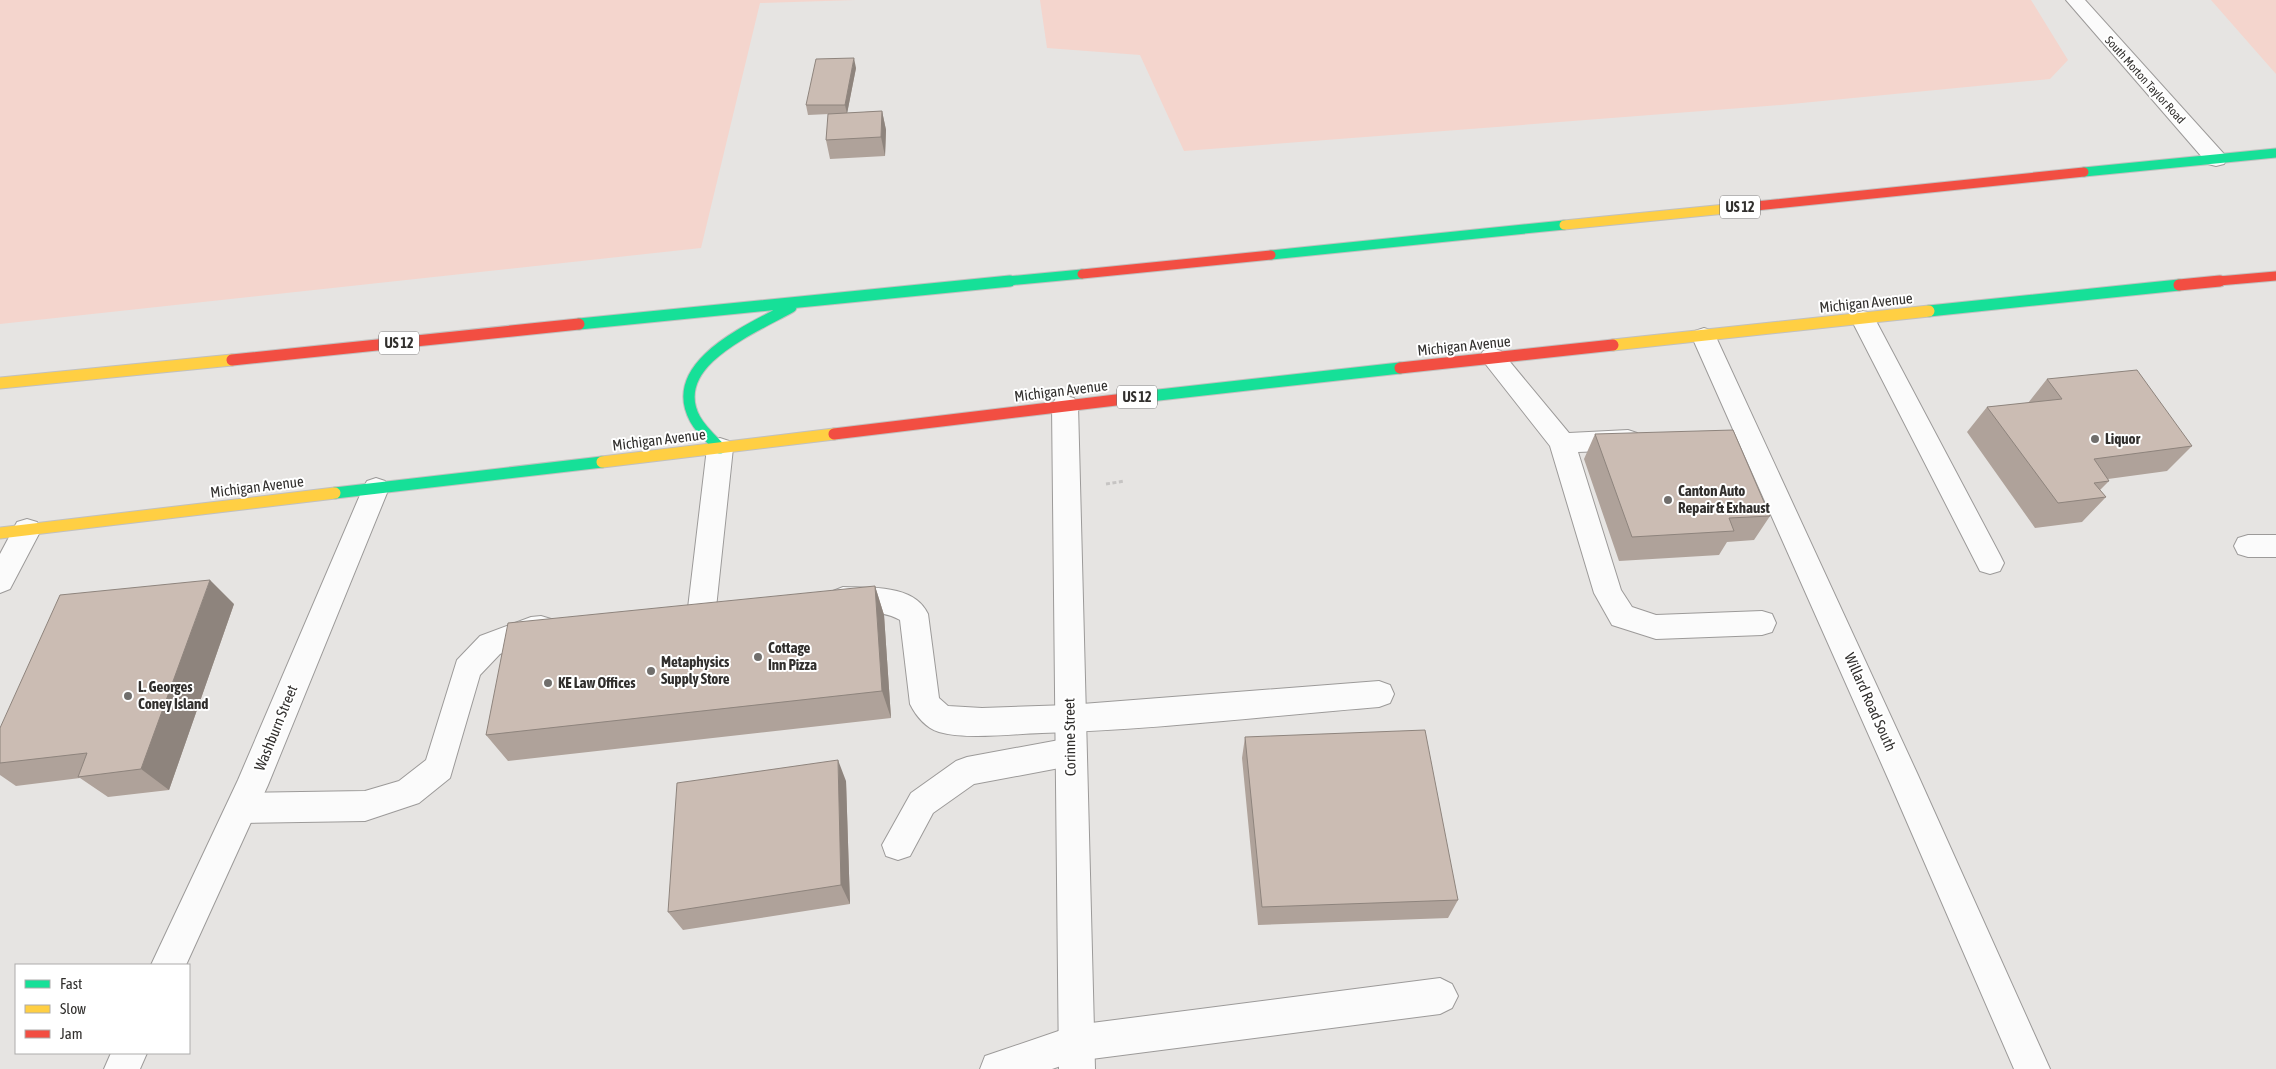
<svg xmlns="http://www.w3.org/2000/svg" width="2276" height="1069" viewBox="0 0 2276 1069" font-family="'Asap Condensed',sans-serif">
	<style>
		.green { fill: #f4d5cd }
		.lines { fill: none; stroke-linecap: round; stroke-linejoin: round }
		.lane-casing { stroke: #9c9a99; stroke-width: 2 }
		.street-casing { stroke: #9c9a99; stroke-width: 2 }
		.fast-far1-casing { stroke: #c1c0bf; stroke-width: 11 }
		.fast-casing { stroke: #c1c0bf; stroke-width: 13 }
		.slow-far1-casing { stroke: #c1c0bf; stroke-width: 11 }
		.slow-casing { stroke: #c1c0bf; stroke-width: 13 }
		.jam-far1-casing { stroke: #c1c0bf; stroke-width: 11 }
		.jam-casing { stroke: #c1c0bf; stroke-width: 13 }
		.path { stroke: #c6c4c3; stroke-width: 3; stroke-dasharray: 4 2.5; stroke-linecap: butt }
		.lane { fill: #fbfbfb; fill-rule: evenodd }
		.street { fill: #fbfbfb; fill-rule: evenodd }
		.fast-far1 { stroke: #16e098; stroke-width: 9 }
		.fast { stroke: #16e098; stroke-width: 11 }
		.slow-far1 { stroke: #ffcf43; stroke-width: 9 }
		.slow { stroke: #ffcf43; stroke-width: 11 }
		.jam-far1 { stroke: #f24e42; stroke-width: 9 }
		.jam { stroke: #f24e42; stroke-width: 11 }
		.wall { fill: #afa29a }
		.shaded-wall { fill: #8e847d }
		.building { fill: #cbbcb3; stroke: #8e847d }
		.poi-dot { fill: #706e6c; stroke: #fff; stroke-width: 2 }
		.labels { text-anchor: middle; stroke-width: 4; stroke-linejoin: round; paint-order: stroke }
		.far-street-label { font-size: 12px; fill: #312f2d; stroke: #fff }
		.shield { fill: #fff; stroke: #6f6d6c; stroke-width: 1 }
		.shield-label { font-size: 14px; font-weight: bold; fill: #312f2d }
		.street-label { font-size: 15px; fill: #312f2d; stroke: #fff }
		.poi-label { font-size: 15px; font-weight: bold; fill: #312f2d; stroke: #fff; text-anchor: start }
	</style>
	<rect width="100%" height="100%" fill="#e6e4e2"/>
	<!-- green -->
	<path class="green" d="M 0,0 L 856,0 L 760,3 L 701,248 L 0,324 Z
		M 1040,0 L 2031,0 L 2068,60 L 2050,79 L 1781,105 L 1184,151 L 1140,55 L 1047,48 Z
		M 2211,0 L 2276,0 L 2276,74 Z"/>
	<g class="lines">
		<!-- lane casing -->
		<g class="lane-casing">
			<path id="lane" d="M 1863,311 L 1871,313 L 1875,319 L 2000,555 L 2004,563 L 2000,571 L 1990,574 L 1980,571 L 1851,319 L 1855,313 Z
				M 1492,348 L 1501,351 L 1569,433 L 1628,430 L 1637,433 L 1641,440 L 1637,447 L 1628,450 L 1578,452 L 1621,590 L 1632,607 L 1656,615 L 1762,611 L 1772,614 L 1776,623 L 1772,632 L 1762,635 L 1656,639 L 1612,625 L 1594,593 L 1550,446 L 1480,357 L 1483,351 Z
				M 720,438 L 729,441 L 733,448 L 716,608 L 712,616 L 702,620 L 692,616 L 688,608 L 707,448 L 711,441 Z
				M 27,519 L 37,522 L 41,530 L 10,589 L 0,593 L 0,554 L 17,522 Z
				M 2248,535 L 2276,535 L 2276,557 L 2248,557 L 2238,554 L 2234,546 L 2238,538 Z
				M 843,587 C 871,588 914,584 928,614 L 939,698 L 948,706 L 982,708 L 1069,705 L 1379,681 L 1390,685 L 1394,694 L 1390,703 L 1379,707 C 1267,716 1154,730 1042,733 C 1012,734 967,740 939,732 C 926,728 916,716 910,704 L 900,620 C 877,607 857,616 833,607 L 829,599 L 833,591 Z
				M 541,616 L 551,619 L 556,628 L 551,637 L 533,641 L 500,654 L 480,675 L 450,778 L 419,803 L 365,821 L 242,823 L 231,818 L 226,808 L 231,798 L 242,793 L 365,791 L 399,781 L 426,760 L 457,660 L 480,636 L 531,617 Z
				M 1070,738 L 1081,742 L 1086,752 L 1081,762 L 1070,766 L 974,784 L 933,813 L 910,856 L 898,860 L 886,856 L 882,845 L 911,793 L 956,761 L 967,757 Z
				M 1440,978 L 1452,984 L 1458,996 L 1452,1008 L 1440,1014 L 1076,1061 L 1052,1069 L 980,1069 L 985,1056 L 1076,1025 Z"/>
		</g>
		<!-- street casing -->
		<g class="street-casing">
			<path id="street" d="M 2066,0 L 2085,0 L 2224,154 L 2227,159 L 2224,164 L 2216,166 L 2208,164 Z
				M 1704,328 L 1713,331 L 1716,337 L 1917,773 L 2050,1069 L 2014,1069 L 1890,783 L 1692,337 L 1695,331 Z
				M 1065,396 L 1074,398 L 1078,405 L 1095,1069 L 1059,1069 L 1052,405 L 1056,398 Z
				M 376,478 L 385,481 L 389,488 L 268,785 L 186,965 L 151,965 L 238,780 L 363,488 L 367,481 Z
				M 111,1053 L 147,1053 L 140,1069 L 104,1069 Z"/>
		</g>
		<!-- fast-far1 casing -->
		<g class="fast-far1-casing">
			<path id="fast-far1" d="M 2084,172 L 2276,153
				M 1271,255 L 1564,225
				M 997,282 L 1082,274"/>
		</g>
		<!-- fast casing -->
		<g class="fast-casing">
			<path id="fast" d="M 1929,311 L 2179,285
				M 579,324 L 1010,281
				M 1141,397 L 1400,368
				M 720,448 C 711,439 701,430 695,419 C 665,363 754,328 791,307
				M 335,493 L 602,462"/>
		</g>
		<!-- slow-far1 casing -->
		<g class="slow-far1-casing">
			<path id="slow-far1" d="M 1564,225 L 1756,206"/>
		</g>
		<!-- slow casing -->
		<g class="slow-casing">
			<path id="slow" d="M 1613,345 L 1929,311
				M 0,383 L 232,360
				M 602,462 L 834,434
				M 0,533 L 335,493"/>
		</g>
		<!-- jam-far1 casing -->
		<g class="jam-far1-casing">
			<path id="jam-far1" d="M 1756,206 L 2084,172
				M 1082,274 L 1271,255
				M 2207,282 L 2276,276"/>
		</g>
		<!-- jam casing -->
		<g class="jam-casing">
			<path id="jam" d="M 2179,285 L 2220,281
				M 232,360 L 579,324
				M 1400,368 L 1613,345
				M 834,434 L 1141,397"/>
		</g>
		<!-- path -->
		<path class="path" d="M 1106,484 L 1125,481"/>
		<!-- lane -->
		<use href="#lane" class="lane"/>
		<!-- street -->
		<use href="#street" class="street"/>
		<!-- fast-far1 -->
		<use href="#fast-far1" class="fast-far1"/>
		<!-- fast -->
		<use href="#fast" class="fast"/>
		<!-- slow-far1 -->
		<use href="#slow-far1" class="slow-far1"/>
		<!-- slow -->
		<use href="#slow" class="slow"/>
		<!-- jam-far1 -->
		<use href="#jam-far1" class="jam-far1"/>
		<!-- jam -->
		<use href="#jam" class="jam"/>
	</g>
	<!-- wall -->
	<path class="wall" d="M 856,68 L 847,113 L 882,111 L 886,130 L 885,156 L 830,159 L 826,140 L 829,114 L 808,115 L 806,105 Z
		M 2047,379 L 2192,446 L 2167,471 L 2108,479 L 2109,481 L 2100,490 L 2106,497 L 2082,522 L 2035,528 L 1967,432 L 1987,407 L 2028,403 Z
		M 1595,434 L 1770,516 L 1754,540 L 1727,542 L 1719,555 L 1619,561 L 1584,459 Z
		M 875,586 L 884,615 L 891,718 L 508,761 L 486,735 Z
		M 234,604 L 169,790 L 108,797 L 80,778 L 16,786 L 0,775 L 0,728 Z
		M 1245,737 L 1458,900 L 1448,918 L 1258,925 L 1242,758 Z
		M 846,781 L 850,904 L 683,930 L 668,912 Z"/>
	<!-- shaded-wall -->
	<path class="shaded-wall" d="M 854,58 L 856,68 L 847,114 L 845,105 Z
		M 882,111 L 886,130 L 885,156 L 881,137 Z
		M 210,580 L 234,604 L 169,790 L 141,769 Z
		M 875,586 L 884,615 L 891,718 L 882,691 Z
		M 838,760 L 846,781 L 850,904 L 841,885 Z"/>
	<!-- building -->
	<path class="building" d="M 854,58 L 845,105 L 806,105 L 816,59 Z
		M 882,111 L 881,137 L 826,140 L 828,114 Z
		M 2137,370 L 2192,446 L 2094,459 L 2109,481 L 2094,483 L 2106,497 L 2058,503 L 1987,407 L 2062,399 L 2047,379 Z
		M 1733,430 L 1770,516 L 1729,518 L 1734,531 L 1632,537 L 1595,434 Z
		M 210,580 L 141,769 L 78,777 L 87,753 L 0,763 L 0,728 L 60,595 Z
		M 875,586 L 882,691 L 486,735 L 508,623 Z
		M 1425,730 L 1458,900 L 1262,907 L 1245,737 Z
		M 838,760 L 841,885 L 668,912 L 677,783 Z"/>
	<!-- markers -->
	<g class="poi-dot">
		<circle cx="2095" cy="439" r="5"/>
		<circle cx="1668" cy="500" r="5"/>
		<circle cx="758" cy="657" r="5"/>
		<circle cx="651" cy="671" r="5"/>
		<circle cx="548" cy="683" r="5"/>
		<circle cx="128" cy="696" r="5"/>
	</g>
	<g class="labels">
		<!-- far-street labels -->
		<g class="far-street-label">
			<text transform="translate(2145 80) rotate(48)" y="4">South Morton Taylor Road</text>
		</g>
		<!-- shield labels -->
		<g class="shield">
			<rect x="1720" y="195.5" width="40" height="23" rx="4"/>
			<rect x="379" y="331.5" width="40" height="23" rx="4"/>
			<rect x="1117" y="385.5" width="40" height="23" rx="4"/>
		</g>
		<g class="shield-label">
			<text x="1740" y="212">US 12</text>
			<text x="399" y="348">US 12</text>
			<text x="1137" y="402">US 12</text>
		</g>
		<!-- street labels -->
		<g class="street-label">
			<text transform="translate(1866 303) rotate(-6)" y="5">Michigan Avenue</text>
			<text transform="translate(1464 346) rotate(-6)" y="5">Michigan Avenue</text>
			<text transform="translate(1061 391) rotate(-7)" y="5">Michigan Avenue</text>
			<text transform="translate(659 440) rotate(-7)" y="5">Michigan Avenue</text>
			<text transform="translate(257 487) rotate(-7)" y="5">Michigan Avenue</text>
			<text transform="translate(1870 702) rotate(66)" y="5">Willard Road South</text>
			<text transform="translate(276 728) rotate(-68)" y="5">Washburn Street</text>
			<text transform="translate(1070 737) rotate(-91)" y="5">Corinne Street</text>
		</g>
		<!-- poi labels -->
		<g class="poi-label">
			<text x="2105" y="444">Liquor</text>
			<text x="1678" y="496">Canton Auto<tspan x="1678" dy="17">Repair &amp; Exhaust</tspan></text>
			<text x="768" y="653">Cottage<tspan x="768" dy="17">Inn Pizza</tspan></text>
			<text x="661" y="667">Metaphysics<tspan x="661" dy="17">Supply Store</tspan></text>
			<text x="558" y="688">KE Law Offices</text>
			<text x="138" y="692">L. Georges<tspan x="138" dy="17">Coney Island</tspan></text>
		</g>
	</g>
	<!-- legend -->
	<rect x="15" y="964" width="175" height="90" fill="#ffffff" stroke="#adacab"/>
	<rect x="25" y="980" width="25" height="8" fill="#16e098" stroke="#adacab"/>
	<text x="60" y="989" font-size="15" fill="#312f2d">Fast</text>
	<rect x="25" y="1005" width="25" height="8" fill="#ffcf43" stroke="#adacab"/>
	<text x="60" y="1014" font-size="15" fill="#312f2d">Slow</text>
	<rect x="25" y="1030" width="25" height="8" fill="#f24e42" stroke="#adacab"/>
	<text x="60" y="1039" font-size="15" fill="#312f2d">Jam</text>
</svg>
